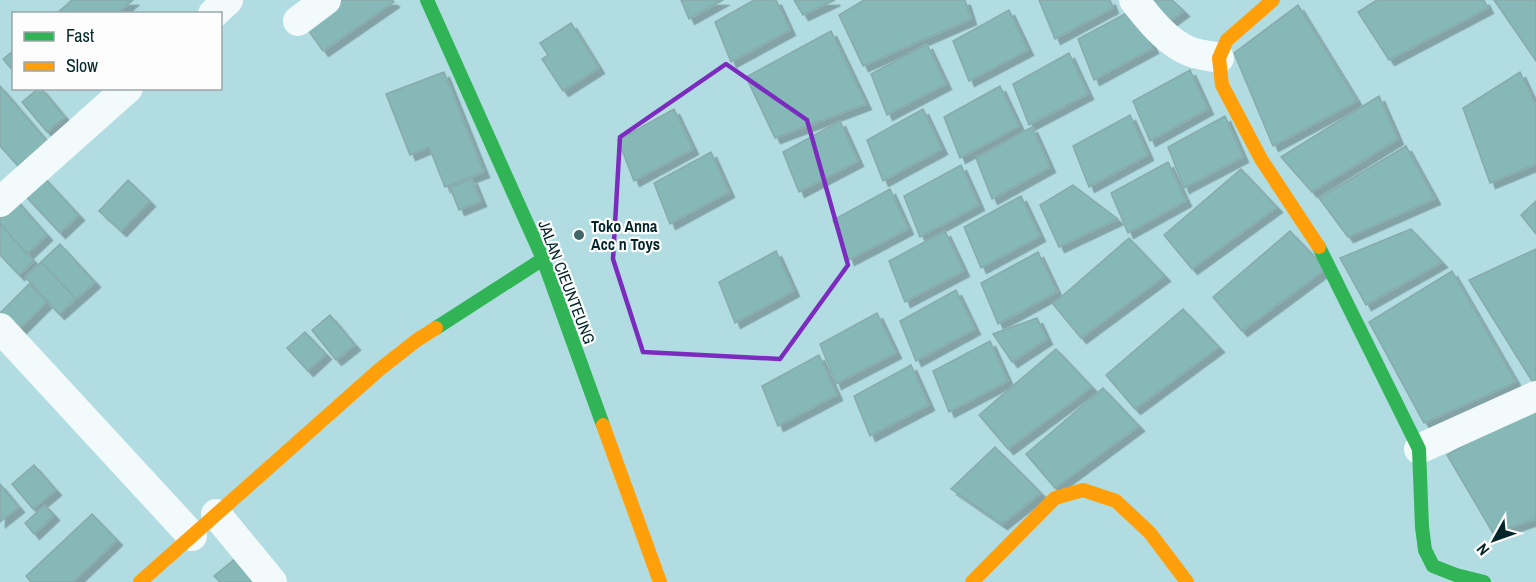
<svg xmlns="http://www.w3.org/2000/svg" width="1536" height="582" viewBox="0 0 1536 582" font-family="'Archivo Narrow',sans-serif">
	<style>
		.building { fill: #85b8b7; stroke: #88aaab; stroke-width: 1.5; filter: url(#shadow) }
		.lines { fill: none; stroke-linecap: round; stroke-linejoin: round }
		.street { stroke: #f3fafb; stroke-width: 30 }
		.fast { stroke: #30b455; stroke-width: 14 }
		.slow { stroke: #ff9f0a; stroke-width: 14 }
		.marked { fill: none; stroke: #7b2cbf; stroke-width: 4.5; stroke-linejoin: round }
		.poi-dot { fill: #40666a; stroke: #fdfdfd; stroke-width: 2 }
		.labels { text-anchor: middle; stroke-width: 4.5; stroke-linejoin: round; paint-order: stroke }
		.poi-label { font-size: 16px; font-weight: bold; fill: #03262a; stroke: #fdfdfd; text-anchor: start }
		.street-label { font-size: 16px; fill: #03262a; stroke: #fdfdfd }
	</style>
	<defs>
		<filter id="shadow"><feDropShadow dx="5.5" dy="5.5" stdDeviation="0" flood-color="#0004"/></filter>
	</defs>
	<rect width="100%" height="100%" fill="#b1dde2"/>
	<!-- building -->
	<path class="building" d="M 72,0 L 133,0 L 117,14 L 56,14 Z
		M 335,0 L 392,0 L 394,2 L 323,51 L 303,23 Z
		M 681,0 L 723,0 L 689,19 Z
		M 754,0 L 776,0 L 790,30 L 731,62 L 715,22 Z
		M 794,0 L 835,0 L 803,15 Z
		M 864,0 L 965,0 L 971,19 L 863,66 L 839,15 Z
		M 1039,0 L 1110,0 L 1113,8 L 1055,39 Z
		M 1145,0 L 1172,0 L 1184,11 L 1169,22 Z
		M 1377,0 L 1484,0 L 1488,8 L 1389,60 L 1358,12 Z
		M 1494,0 L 1536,0 L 1536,61 Z
		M 1298,5 L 1357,101 L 1273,146 L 1234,53 Z
		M 1134,9 L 1153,48 L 1094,80 L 1078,39 Z
		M 1009,10 L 1028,50 L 969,81 L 953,41 Z
		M 571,23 L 599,68 L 563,91 L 542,59 L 548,55 L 540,43 Z
		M 831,31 L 866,104 L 775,138 L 746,77 Z
		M 927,44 L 946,84 L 887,115 L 871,74 Z
		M 14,50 L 14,72 L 3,59 Z
		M 1069,53 L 1088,94 L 1029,125 L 1013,84 Z
		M 1190,70 L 1208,109 L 1150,141 L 1133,101 Z
		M 444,72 L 484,172 L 445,187 L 429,147 L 410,155 L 386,94 Z
		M 1520,72 L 1536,106 L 1536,164 L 1490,183 L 1463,108 Z
		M 0,86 L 47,141 L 18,166 L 0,146 Z
		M 1000,86 L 1019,126 L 960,158 L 944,117 Z
		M 39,88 L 41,88 L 65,117 L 47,132 L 22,102 Z
		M 1379,96 L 1398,139 L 1312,192 L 1281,157 Z
		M 674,109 L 693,149 L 634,181 L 618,140 Z
		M 923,109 L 942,149 L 883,181 L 867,140 Z
		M 1130,115 L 1148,155 L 1089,187 L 1073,146 Z
		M 1225,116 L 1243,157 L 1184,188 L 1168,147 Z
		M 840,121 L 858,161 L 799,192 L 783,152 Z
		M 1032,127 L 1050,167 L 992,199 L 976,158 Z
		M 1406,146 L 1435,199 L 1348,237 L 1319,198 Z
		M 711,152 L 729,192 L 670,224 L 654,183 Z
		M 1168,162 L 1186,201 L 1128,233 L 1111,193 Z
		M 961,165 L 979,205 L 920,237 L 904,196 Z
		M 1241,169 L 1277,207 L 1192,269 L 1164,235 Z
		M 37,170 L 79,215 L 60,233 L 18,188 Z
		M 472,179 L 481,201 L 459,210 L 450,187 Z
		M 128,180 L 150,201 L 121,231 L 99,211 Z
		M 1073,185 L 1118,219 L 1059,247 L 1040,205 Z
		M 890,189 L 908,229 L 849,260 L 833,220 Z
		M 12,195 L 47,235 L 27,254 L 0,224 L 0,206 Z
		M 1021,196 L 1040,236 L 981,268 L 964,227 Z
		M 1536,201 L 1536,234 L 1521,215 Z
		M 0,224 L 34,261 L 19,275 L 0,255 Z
		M 1411,229 L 1442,262 L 1366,305 L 1340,258 Z
		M 945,231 L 964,271 L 905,302 L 889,261 Z
		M 1290,231 L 1326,269 L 1242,331 L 1213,297 Z
		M 1129,238 L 1165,276 L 1081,338 L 1053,304 Z
		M 60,244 L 95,282 L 76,299 L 41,262 Z
		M 1536,249 L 1536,379 L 1532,381 L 1469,280 Z
		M 776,251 L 794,291 L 735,323 L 719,282 Z
		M 1038,252 L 1057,292 L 998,324 L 981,283 Z
		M 41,262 L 76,299 L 59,314 L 25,277 Z
		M 1452,271 L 1516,382 L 1424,423 L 1369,322 Z
		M 29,284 L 47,302 L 17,332 L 0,316 L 0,313 Z
		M 956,290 L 975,329 L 916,361 L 900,321 Z
		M 1183,309 L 1219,347 L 1135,409 L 1106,375 Z
		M 877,313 L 896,353 L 836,384 L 820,344 Z
		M 330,315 L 355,345 L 336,360 L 312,330 Z
		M 1037,318 L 1047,339 L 1012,362 L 993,334 Z
		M 305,332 L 326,354 L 308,371 L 287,348 Z
		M 990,341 L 1008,381 L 949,412 L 933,371 Z
		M 1056,349 L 1092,387 L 1008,449 L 979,415 Z
		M 819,355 L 837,395 L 778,426 L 762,386 Z
		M 911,365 L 929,405 L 870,436 L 854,396 Z
		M 1103,388 L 1139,426 L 1055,488 L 1026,454 Z
		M 1536,403 L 1536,519 L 1493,533 L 1447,455 Z
		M 995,447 L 1041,493 L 1002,524 L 951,489 Z
		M 34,465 L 56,490 L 33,509 L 12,484 Z
		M 0,484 L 19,507 L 0,522 Z
		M 45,505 L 54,515 L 34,534 L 25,523 Z
		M 92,514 L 117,540 L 73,582 L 31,582 L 26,576 Z
		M 237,557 L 254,582 L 220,582 L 214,576 Z"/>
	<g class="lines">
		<!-- street -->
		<path class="street" d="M 1134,0 C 1149,19 1167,43 1191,52 C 1200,55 1210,56 1219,58
			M 213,14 L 228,0
			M 298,21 L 326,0
			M 0,202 L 128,88
			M 0,328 L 192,536
			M 1419,449 L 1536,396
			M 216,514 L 272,582"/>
		<!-- fast -->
		<path class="fast" d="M 427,0 L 543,259 L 603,425
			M 1319,247 L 1419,449 L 1422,527 L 1425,550 L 1433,566 L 1456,575 L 1484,582
			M 436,328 L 543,259"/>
		<!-- slow -->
		<path class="slow" d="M 1273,0 L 1227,40 L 1219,58 L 1222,85 L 1261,159 L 1319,247
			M 603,425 L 660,582
			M 140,582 L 380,369 L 417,340 L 436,328
			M 972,582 L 1055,498 L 1083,490 L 1116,501 L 1150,533 L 1187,582"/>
	</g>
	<!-- marked area -->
	<path class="marked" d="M 726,64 L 807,120 L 848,265 L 780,359 L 643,352 L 613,259 L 620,137 Z"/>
	<!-- markers -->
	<circle class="poi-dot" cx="579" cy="235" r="6"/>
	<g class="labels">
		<!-- poi labels -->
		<g class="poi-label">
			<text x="591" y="232">Toko Anna<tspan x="591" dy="18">Acc n Toys</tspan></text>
		</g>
		<!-- street labels -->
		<g class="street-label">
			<text transform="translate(567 282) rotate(69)" y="6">JALAN CIEUNTEUNG</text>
		</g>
	</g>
	<!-- legend -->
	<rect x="12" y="12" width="210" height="78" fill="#fdfdfd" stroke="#99a7a9" stroke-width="1.5"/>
	<rect x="24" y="32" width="30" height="9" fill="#30b455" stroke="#99a7a9" stroke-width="1.5"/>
	<text x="66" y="42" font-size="18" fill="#03262a">Fast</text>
	<rect x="24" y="62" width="30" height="9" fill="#ff9f0a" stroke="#99a7a9" stroke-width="1.5"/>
	<text x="66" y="72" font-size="18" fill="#03262a">Slow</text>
	<!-- north arrow -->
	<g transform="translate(1494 540) rotate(230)" stroke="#fdfdfd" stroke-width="4.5" paint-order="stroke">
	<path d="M0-4.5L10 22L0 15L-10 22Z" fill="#03262a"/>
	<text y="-9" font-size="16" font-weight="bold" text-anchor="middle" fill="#03262a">N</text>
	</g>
</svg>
